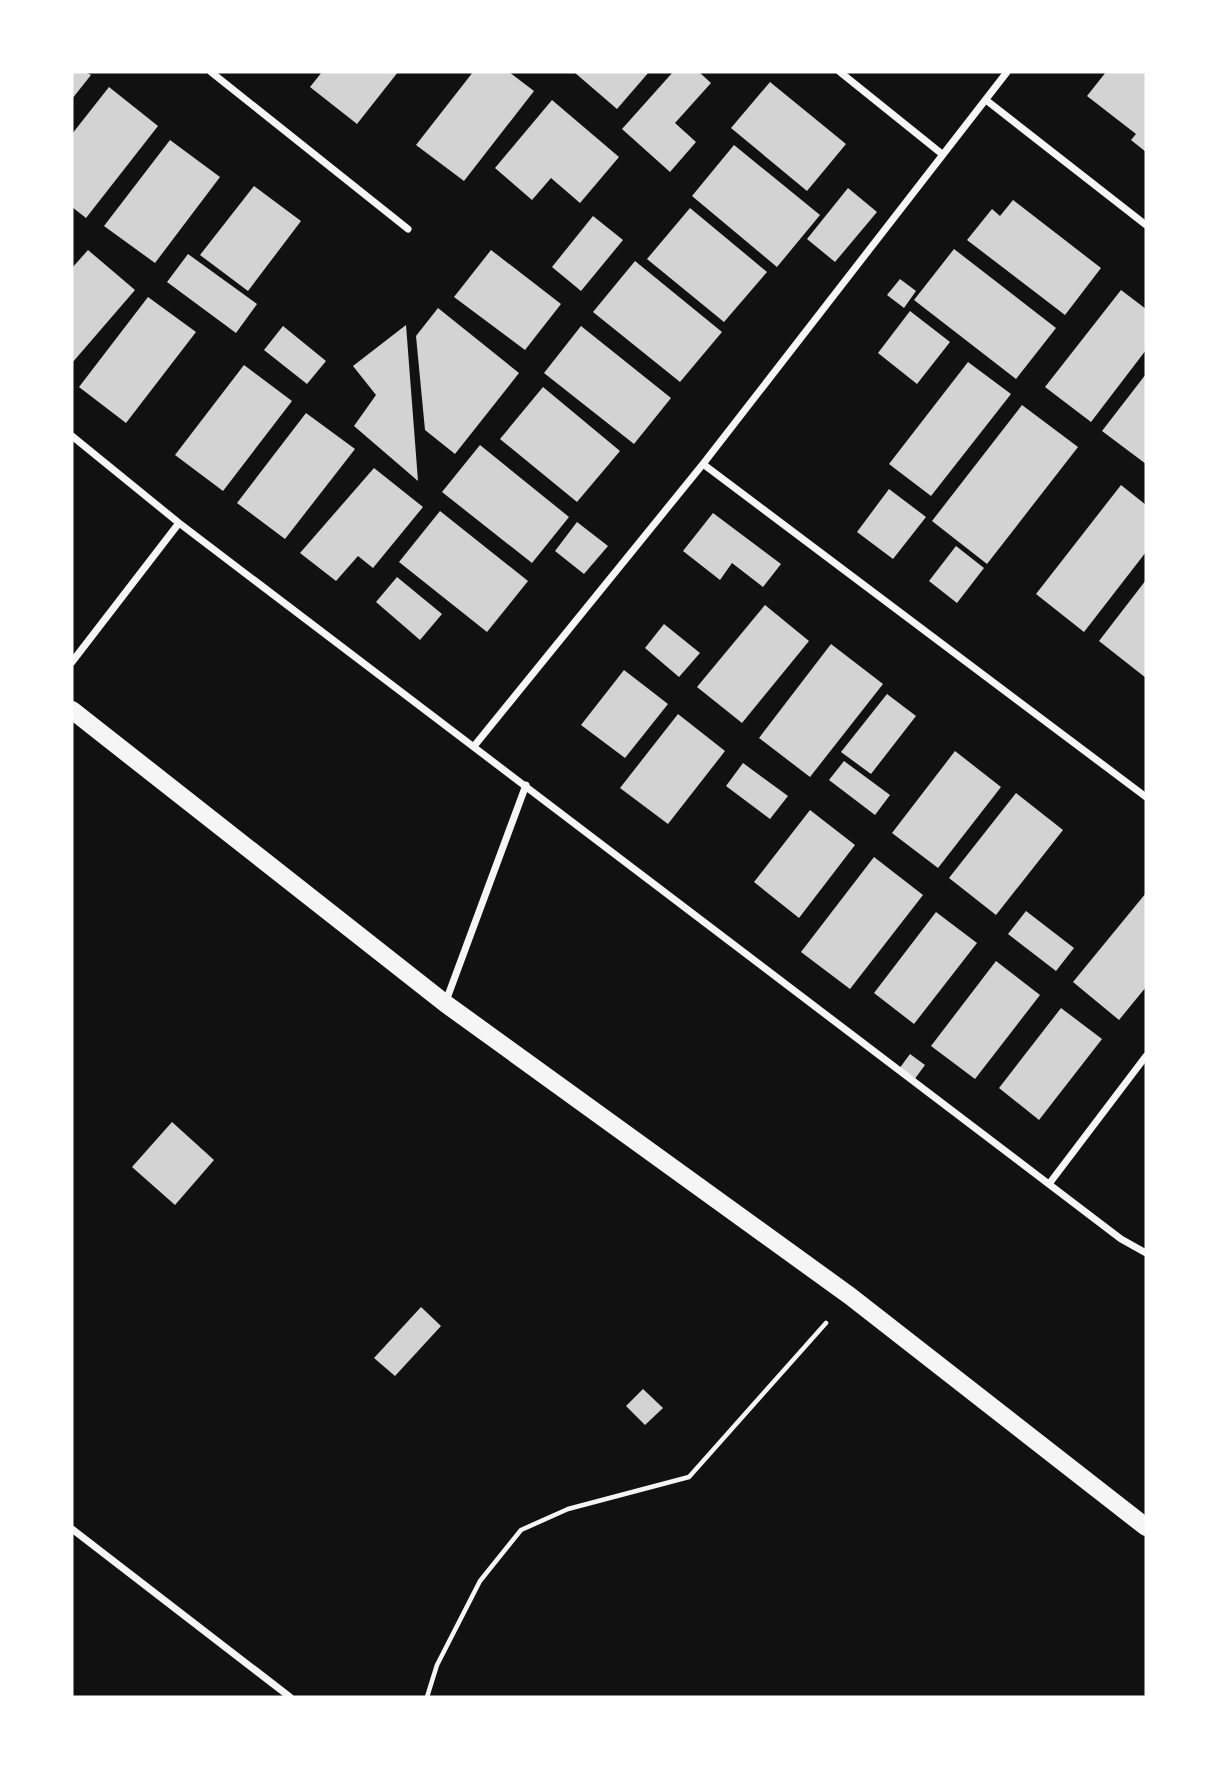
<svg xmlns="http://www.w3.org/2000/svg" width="1218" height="1769" viewBox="0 0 1218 1769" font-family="'Nunito Sans',sans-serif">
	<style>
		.building { fill: #d3d3d3 }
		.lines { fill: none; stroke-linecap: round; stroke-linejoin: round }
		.path { stroke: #f5f5f5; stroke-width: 4.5 }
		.minor { stroke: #f5f5f5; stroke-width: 7 }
		.primary { stroke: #f5f5f5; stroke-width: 18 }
	</style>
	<rect width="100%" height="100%" fill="#111"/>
	<!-- building -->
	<path class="building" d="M 72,72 L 86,72 L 91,75 L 72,99 Z
		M 322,72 L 398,72 L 357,124 L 310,87 Z
		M 473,72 L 509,72 L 534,91 L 464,181 L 416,145 Z
		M 574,72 L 649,72 L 617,109 Z
		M 673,72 L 699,72 L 711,83 L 675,123 L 696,142 L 670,172 L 622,129 Z
		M 1106,72 L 1146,72 L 1146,152 L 1131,140 L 1136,134 L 1087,96 Z
		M 770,82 L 846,144 L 807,191 L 731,128 Z
		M 109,87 L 158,126 L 86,218 L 72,207 L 72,134 Z
		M 552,100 L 619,157 L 580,203 L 551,178 L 532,200 L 495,168 Z
		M 170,140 L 220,177 L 155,263 L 104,226 Z
		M 734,145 L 820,215 L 777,267 L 692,196 Z
		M 254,186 L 301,221 L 248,291 L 200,255 Z
		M 848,188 L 877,212 L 835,262 L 807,239 Z
		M 1013,200 L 1101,268 L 1065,315 L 967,240 L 992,209 L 1000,216 Z
		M 690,208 L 767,272 L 724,322 L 647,259 Z
		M 593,216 L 623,240 L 581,291 L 552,267 Z
		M 954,249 L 1056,328 L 1016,379 L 914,300 Z
		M 88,250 L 135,290 L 72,363 L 72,268 Z
		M 491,250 L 561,304 L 525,350 L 454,297 Z
		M 188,254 L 257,304 L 236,333 L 167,282 Z
		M 635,261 L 722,332 L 680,382 L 593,312 Z
		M 900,279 L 916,291 L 904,308 L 887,295 Z
		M 1121,290 L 1146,309 L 1146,350 L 1091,422 L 1045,387 Z
		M 148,297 L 196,332 L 126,423 L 79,387 Z
		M 438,308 L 519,373 L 455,454 L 425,430 L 416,336 Z
		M 910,311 L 950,342 L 917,384 L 878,353 Z
		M 406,325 L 418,481 L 354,426 L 376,395 L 353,366 Z
		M 283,326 L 326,361 L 307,384 L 264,350 Z
		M 581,326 L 671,398 L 634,444 L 544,373 Z
		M 968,362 L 1011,394 L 931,496 L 889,464 Z
		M 244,365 L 292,401 L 223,491 L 175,455 Z
		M 1146,374 L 1146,464 L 1102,431 Z
		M 543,387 L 620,451 L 577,502 L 500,439 Z
		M 1022,405 L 1078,447 L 987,564 L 932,521 Z
		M 306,413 L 355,449 L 285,539 L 237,503 Z
		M 480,445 L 569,517 L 532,563 L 442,492 Z
		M 374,468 L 423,507 L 373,568 L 358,556 L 336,581 L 300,553 Z
		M 1121,485 L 1146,505 L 1146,552 L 1084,632 L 1036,594 Z
		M 889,489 L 926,517 L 893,559 L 857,532 Z
		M 440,511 L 528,581 L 487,632 L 399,562 Z
		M 713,513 L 781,564 L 763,587 L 732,563 L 720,580 L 683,551 Z
		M 577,522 L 608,546 L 584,574 L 555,551 Z
		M 956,546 L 984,568 L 957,603 L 929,581 Z
		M 397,577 L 442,614 L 420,640 L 376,602 Z
		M 1146,580 L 1146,678 L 1099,641 Z
		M 765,605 L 809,641 L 742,723 L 697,687 Z
		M 664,624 L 700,653 L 679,677 L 645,648 Z
		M 831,644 L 883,684 L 810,777 L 759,738 Z
		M 624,670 L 668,704 L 625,758 L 581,725 Z
		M 887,694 L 916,716 L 871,774 L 841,752 Z
		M 678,714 L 725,751 L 668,824 L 620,788 Z
		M 955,751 L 1001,787 L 938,868 L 892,833 Z
		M 844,761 L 890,795 L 875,815 L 829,780 Z
		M 743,763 L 788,796 L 770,819 L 726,786 Z
		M 1016,793 L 1063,830 L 996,915 L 949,878 Z
		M 810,810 L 855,845 L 799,918 L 754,882 Z
		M 874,857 L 923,895 L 850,989 L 801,952 Z
		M 1146,893 L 1146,987 L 1119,1020 L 1073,982 Z
		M 1026,911 L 1074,948 L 1056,971 L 1008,934 Z
		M 936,912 L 977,943 L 914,1024 L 874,993 Z
		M 996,961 L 1040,995 L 975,1079 L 931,1046 Z
		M 1061,1008 L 1102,1039 L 1039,1120 L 999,1088 Z
		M 910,1054 L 925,1065 L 914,1080 L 899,1069 Z
		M 172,1122 L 214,1160 L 175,1205 L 132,1167 Z
		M 421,1307 L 441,1326 L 395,1376 L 374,1358 Z
		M 643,1389 L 663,1408 L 645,1425 L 626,1406 Z"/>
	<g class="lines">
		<!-- path -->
		<path class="path" d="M 427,1697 L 437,1665 L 480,1581 L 521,1530 L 568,1509 L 689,1477 L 826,1323"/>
		<!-- minor -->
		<path class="minor" d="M 211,72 L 408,229
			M 840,72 L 942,154
			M 986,100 L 1146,225
			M 72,436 L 179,523 L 1121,1239 L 1146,1253
			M 703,464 L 1146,797
			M 72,662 L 179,523
			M 475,745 L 703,464 L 1007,72
			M 446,1001 L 526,785
			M 1049,1184 L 1146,1056
			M 72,1529 L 290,1697"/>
		<!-- primary -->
		<path class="primary" d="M 72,710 L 446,1004 L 850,1296 L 1146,1527"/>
	</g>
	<!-- border -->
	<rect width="1218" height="1769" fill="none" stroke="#ffffff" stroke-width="147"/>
</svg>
